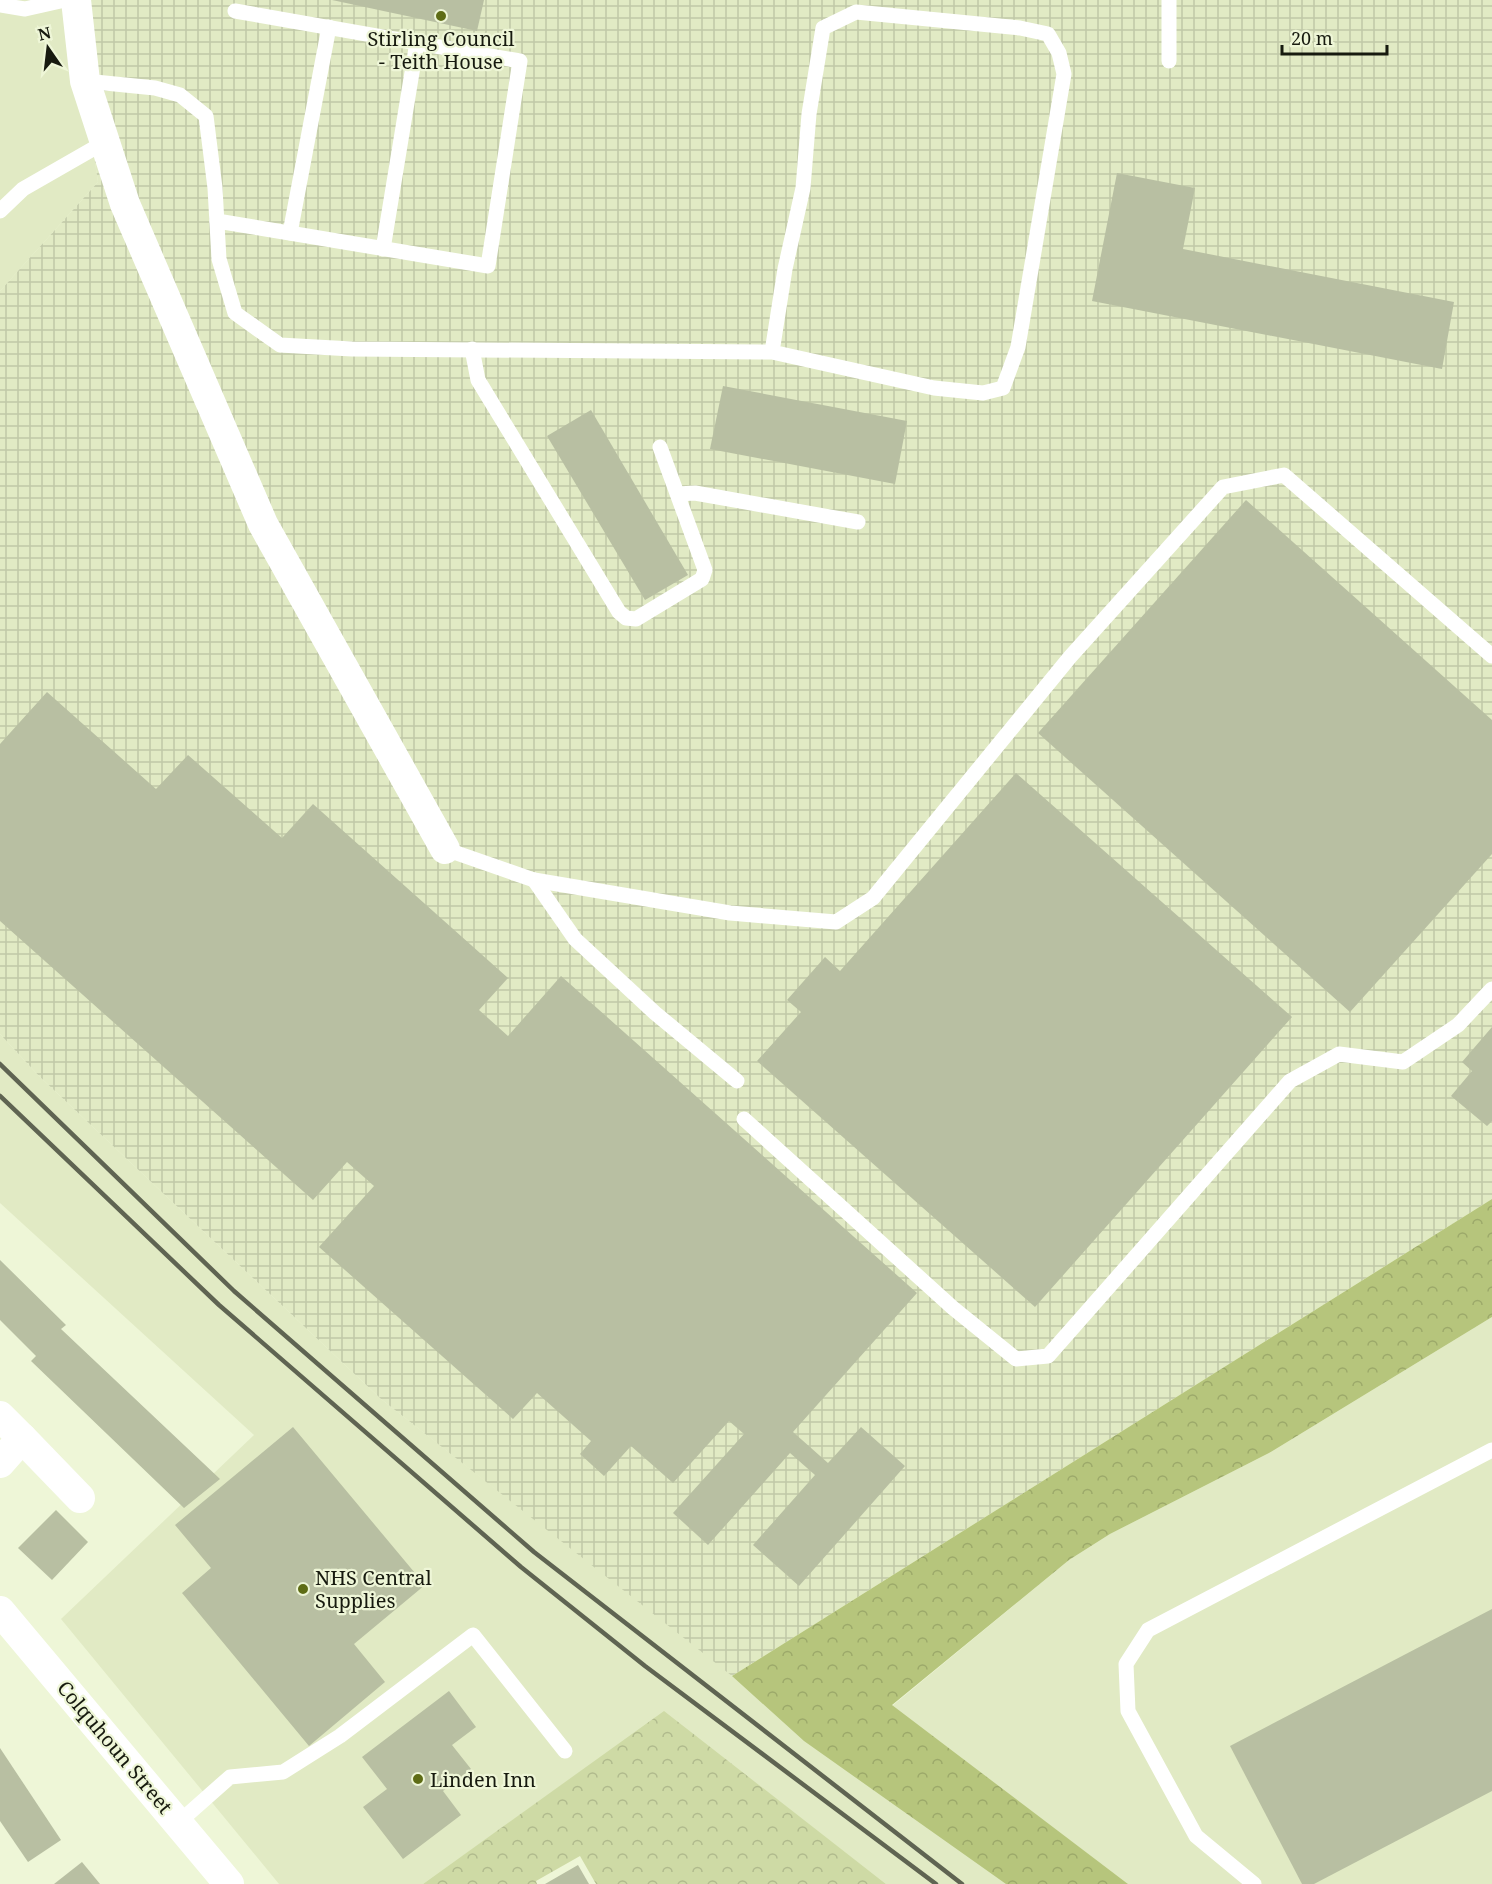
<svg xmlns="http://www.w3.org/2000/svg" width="1492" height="1884" font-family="'Noto Serif',serif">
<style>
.built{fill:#e1eac4}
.industrial{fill:url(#industrial-grid)}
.forest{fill:url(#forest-crowns)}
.park{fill:url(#park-crowns)}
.building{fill:#b8bfa2}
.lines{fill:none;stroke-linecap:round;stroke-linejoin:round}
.lane{stroke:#fff;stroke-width:15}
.street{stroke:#fff;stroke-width:30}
.rail{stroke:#5f6452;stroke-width:4.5}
.poi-dot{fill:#5e6c15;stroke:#eef6d7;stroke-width:2}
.labels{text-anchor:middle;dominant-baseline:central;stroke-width:4.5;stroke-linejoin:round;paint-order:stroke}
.poi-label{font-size:20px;fill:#171a0f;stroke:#eef6d7;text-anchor:start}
.street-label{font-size:20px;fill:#171a0f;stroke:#eef6d7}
</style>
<defs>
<pattern id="industrial-grid" width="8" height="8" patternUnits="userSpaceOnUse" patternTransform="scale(1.5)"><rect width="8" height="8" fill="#e1eac4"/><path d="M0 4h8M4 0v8" fill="none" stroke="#c0c8a7"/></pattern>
<pattern id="forest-crowns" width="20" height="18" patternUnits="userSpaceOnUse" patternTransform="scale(1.5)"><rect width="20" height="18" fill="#b6c57c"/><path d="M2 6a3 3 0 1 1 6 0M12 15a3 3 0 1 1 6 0" fill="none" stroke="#9ca96a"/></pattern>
<pattern id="park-crowns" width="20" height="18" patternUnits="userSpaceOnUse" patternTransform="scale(1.5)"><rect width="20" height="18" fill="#cedaa5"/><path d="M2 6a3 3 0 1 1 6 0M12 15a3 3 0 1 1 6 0" fill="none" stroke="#b0ba8d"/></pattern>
</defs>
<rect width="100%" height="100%" fill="#eef6d7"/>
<g class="built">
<path d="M0,0H70L98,182L0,291Z"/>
<path d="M0,1034L39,1076L381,1399L831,1752L1012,1884H886L664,1712L423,1884H279L61,1619L254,1435L0,1203Z"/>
<path d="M1492,1317V1884H1128L892,1706L1069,1560L1110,1534L1269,1453Z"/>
</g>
<path class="industrial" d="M70,0H1492V1199L732,1676L381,1399L39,1076L0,1034V291L98,182Z"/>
<path class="forest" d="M1492,1199V1317L1269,1453L1110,1534L1069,1560L892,1705L1128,1884H1006L804,1741L732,1676Z"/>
<path class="park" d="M664,1711L886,1884H596L580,1856L536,1881L537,1884H423Z"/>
<g class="building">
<path d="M332,0H484L477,31Z"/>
<path d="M1117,173L1195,188L1183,249L1454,302L1442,369L1092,301Z"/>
<path d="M723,386L907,421L895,484L710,449Z"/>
<path d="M591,410L688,575L645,600L547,436Z"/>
<path d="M1246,500L1492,720V854L1350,1012L1038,733Z"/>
<path d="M47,692L156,789L188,755L282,838L313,804L508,978L479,1010L508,1036L561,976L917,1293L793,1432L828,1463L861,1427L905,1466L799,1586L753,1545L815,1475L790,1453L708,1545L673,1513L744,1434L729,1421L673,1483L631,1446L604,1476L580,1454L591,1441L537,1393L513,1419L319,1247L374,1186L347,1162L313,1200L0,921V744Z"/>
<path d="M1016,773L1292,1017L1035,1307L757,1061L801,1012L787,1000L825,957L840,971Z"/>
<path d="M1492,1027V1121L1487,1126L1451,1096L1472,1071L1462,1062Z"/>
<path d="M0,1260L66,1325L61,1329L220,1479L184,1508L31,1361L36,1356L0,1320Z"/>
<path d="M293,1427L425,1585L354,1644L385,1682L309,1746L182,1593L211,1568L175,1525Z"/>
<path d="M56,1510L88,1542L52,1580L18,1548Z"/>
<path d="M1492,1609V1791L1314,1884H1302L1230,1746Z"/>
<path d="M449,1691L476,1727L452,1745L471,1769L443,1791L461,1815L403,1859L363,1807L387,1789L362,1757Z"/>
<path d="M0,1748L61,1840L28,1862L0,1821Z"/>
<path d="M82,1862L100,1884H54Z"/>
<path d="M578,1865L589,1884H545Z"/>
</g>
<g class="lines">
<g class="lane">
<path d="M0,5L25,9L65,0"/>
<path d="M1169,61V0"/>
<path d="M85,81L155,88L180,95L206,116L215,188L219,259L235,313L280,345L352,349L772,352L934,388L983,393L1003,388L1018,347L1064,74L1059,53L1048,34L1020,28L856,12L823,28L809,114L803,188L785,269L772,352"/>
<path d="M0,211L23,189L105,142"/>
<path d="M217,221L488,266L520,61L235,11"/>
<path d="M290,233L329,27"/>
<path d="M383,249L417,42"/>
<path d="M472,349L478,380L619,612L626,618L636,619L702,579L705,570L660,447"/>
<path d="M678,494L695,493L858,522"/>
<path d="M445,849L534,880L730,913L836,922L873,898L1070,657L1223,487L1284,475L1492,656"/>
<path d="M534,880L575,939L655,1013L737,1081"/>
<path d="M744,1119L953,1308L1016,1359L1048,1356L1290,1081L1339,1054L1403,1062L1458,1025L1492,989"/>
<path d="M178,1823L230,1777L283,1772L340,1736L473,1635L565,1751"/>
<path d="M1254,1884L1196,1836L1128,1711L1126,1664L1148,1630L1492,1450"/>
</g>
<g class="street">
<path d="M76,0L85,81L125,204L263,524L445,849"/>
<path d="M0,1416L22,1438L0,1463"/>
<path d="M22,1438L80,1498"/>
<path d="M0,1611L229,1884"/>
</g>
<g class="rail">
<path d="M0,1064L234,1291L534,1552L962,1884"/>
<path d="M0,1096L219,1305L521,1567L645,1666L936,1884"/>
</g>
</g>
<g class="poi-dot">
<circle cx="441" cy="16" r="6"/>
<circle cx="303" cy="1589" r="6"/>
<circle cx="418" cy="1779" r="6"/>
</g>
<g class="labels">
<g class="poi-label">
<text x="441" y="38" text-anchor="middle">Stirling Council<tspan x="441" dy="23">- Teith House</tspan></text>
<text x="315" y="1577">NHS Central<tspan x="315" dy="23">Supplies</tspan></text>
<text x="430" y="1779">Linden Inn</text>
</g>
<g class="street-label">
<text transform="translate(115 1747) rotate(50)">Colquhoun Street</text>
</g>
</g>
<g transform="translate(48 48) rotate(346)" stroke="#eef6d7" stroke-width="4.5" paint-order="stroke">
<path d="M0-4.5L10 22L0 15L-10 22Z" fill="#171a0f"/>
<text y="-9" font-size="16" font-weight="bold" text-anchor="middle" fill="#171a0f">N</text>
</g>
<path d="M1282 45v9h105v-9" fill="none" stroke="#171a0f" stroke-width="3"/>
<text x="1291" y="45" font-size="18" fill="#171a0f" stroke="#eef6d7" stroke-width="4.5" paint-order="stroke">20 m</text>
</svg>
